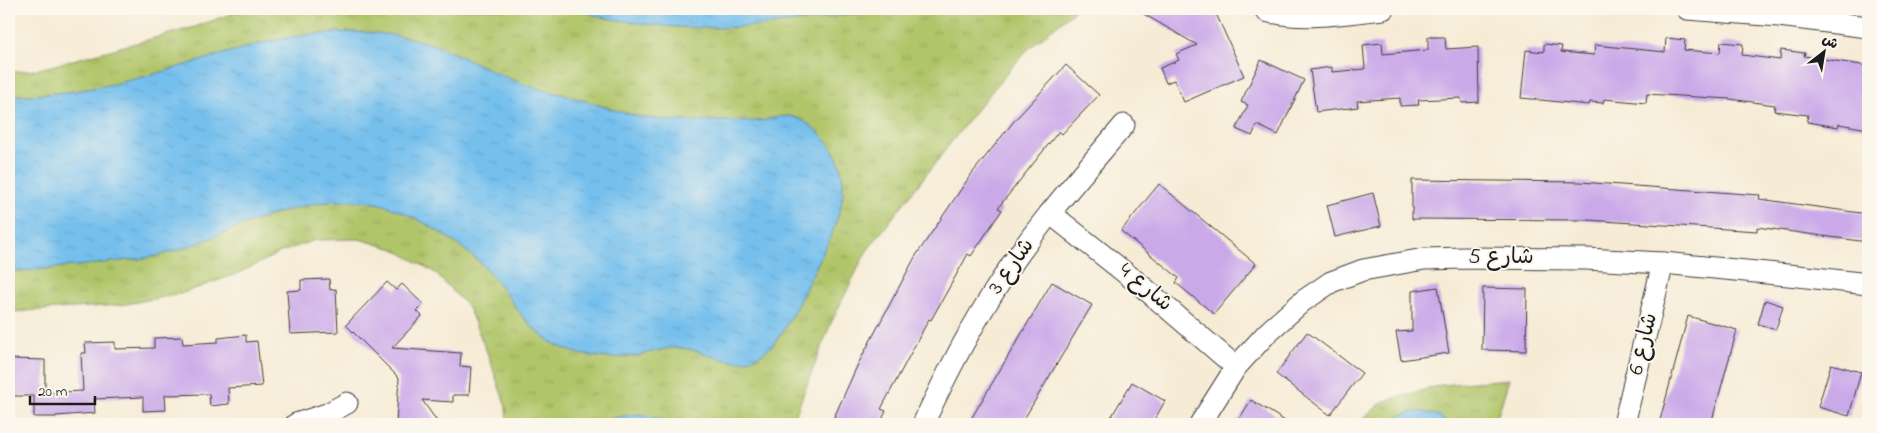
<svg xmlns="http://www.w3.org/2000/svg" width="1877" height="433" font-family="'Indie Flower','Playpen Sans Arabic',sans-serif">
<style>
.park{fill:url(#park-tufts);stroke:#667042}
.water{fill:url(#water-ripples);stroke:#486e84}
.building{fill:#caa9e9}
.lines{fill:none;stroke-linecap:round;stroke-linejoin:round}
.minor-casing{stroke:#3d3b38;stroke-width:23}
.minor{stroke:#fff;stroke-width:21}
.labels{text-anchor:middle;dominant-baseline:central;stroke-width:4;stroke-linejoin:round;paint-order:stroke}
.street-label{font-size:22px;fill:#1c1c1c;stroke:#fbf7ec}
</style>
<defs>
<pattern id="park-tufts" width="24" height="20" patternUnits="userSpaceOnUse" patternTransform="scale(1.25)"><rect width="24" height="20" fill="#b0c569"/><path d="M3 7l-1-3M5 7V3M7 7l1-3M15 17l-1-3M17 17v-4M19 17l1-3" fill="none" stroke="#97a95a"/></pattern>
<pattern id="water-ripples" width="26" height="14" patternUnits="userSpaceOnUse" patternTransform="scale(1.25)"><rect width="26" height="14" fill="#74bfed"/><path d="M2 4q2-2 4 0t4 0M15 11q2-2 4 0t4 0" fill="none" stroke="#64a4cb"/></pattern>
</defs>
<rect width="100%" height="100%" fill="#fbf7ec"/>
<filter id="ink" filterUnits="userSpaceOnUse"><feTurbulence type="fractalNoise" baseFrequency=".02" numOctaves="2"/><feDisplacementMap in="SourceGraphic" scale="10" xChannelSelector="R" yChannelSelector="G"/><feConvolveMatrix kernelMatrix="1 2 1 2 8 2 1 2 1" color-interpolation-filters="sRGB"/></filter>
<filter id="wash" filterUnits="userSpaceOnUse"><feTurbulence type="fractalNoise" baseFrequency=".0096" numOctaves="4" result="noise"/><feDisplacementMap in="SourceGraphic" scale="20" xChannelSelector="R" yChannelSelector="G"/><feGaussianBlur stdDeviation="1.12" result="paint"/><feColorMatrix in="noise" values="0 0 0 0 0 0 0 0 0 0 0 0 0 0 0 0 0 1.4 0 .05"/><feComposite in="paint" operator="in"/></filter>
<g filter="url(#wash)">
<rect width="100%" height="100%" fill="#f6ebd5"/>
<g class="park">
<path d="M244,9H1076L1025,52L977,109L866,252L830,325L792,424H507L506,407L489,357L468,307L434,272L394,249L359,239L315,240L281,252L239,273L180,294L121,305L9,312V72L36,70L195,27Z"/>
<path d="M1509,379L1495,424H1447L1440,416L1402,415L1389,424H1357L1384,401L1442,385Z"/>
</g>
<g class="water">
<path d="M578,9H878C796,24 709,36 626,21C610,19 592,16 578,9Z"/>
<path d="M347,32C385,32 418,37 454,53C476,62 496,74 518,82C538,90 559,93 579,99C604,106 628,116 655,119C678,122 702,121 725,121C736,121 746,122 757,121C767,121 777,116 788,116C798,117 808,123 816,130C865,174 837,225 813,273C804,291 784,335 770,347C763,354 752,360 742,361C722,364 701,349 681,348C664,347 651,353 635,356C618,359 597,358 580,354C530,341 519,307 489,272C467,246 402,205 369,202C296,193 232,235 165,254C142,260 118,261 95,264C66,267 38,270 9,272V96C47,95 84,91 122,82C181,69 238,46 298,36C314,34 331,33 347,32Z"/>
<path d="M1419,411L1440,416L1447,424H1389L1402,415Z"/>
<path d="M640,414L665,420L671,424H599L617,417Z"/>
</g>
<g id="blocks">
<g class="building">
<path d="M1135,9H1214L1244,76L1184,102L1174,80L1166,83L1160,68L1179,60L1176,54L1197,45Z"/>
<path d="M1428,37H1445L1446,49L1478,47L1479,102L1462,103L1461,98L1418,100L1419,105L1400,106V98L1357,101L1358,107L1316,112L1310,70L1332,67V72L1365,69L1363,45L1382,43L1383,54L1428,50Z"/>
<path d="M1666,38L1685,40L1684,50L1720,53L1721,42L1743,44L1742,55L1780,60L1781,50L1805,53L1804,56L1868,66V129L1839,124L1838,127L1807,122L1808,115L1774,111L1775,105L1730,99L1647,94L1646,103L1604,99L1603,103L1590,102L1589,105L1521,98L1526,50L1544,52V44L1562,46L1561,52L1594,55L1595,45L1665,52Z"/>
<path d="M1261,60L1304,80L1278,135L1257,125L1252,136L1236,129L1248,105L1241,102Z"/>
<path d="M1066,65L1099,95L1062,134L1059,131L998,208L1002,210L971,256L968,254L931,320L929,319L881,409L886,411L880,424H831L858,364L915,257L970,176L1014,121Z"/>
<path d="M1412,180L1580,182L1760,195L1759,199L1868,214V229L1867,242L1757,227V231L1587,220L1412,219Z"/>
<path d="M1159,184L1256,264L1214,314L1176,283L1179,278L1121,231Z"/>
<path d="M1373,193L1381,226L1335,237L1327,205Z"/>
<path d="M329,279L330,290L336,289L338,332L290,334L287,291L301,290V280Z"/>
<path d="M387,282L396,290L402,284L423,304L417,311L422,316L392,348L461,353L460,366L471,367L469,395H453V402L422,400L439,424H396L399,378L346,325Z"/>
<path d="M1052,282L1092,305L1021,424H968Z"/>
<path d="M1438,287L1449,353L1401,360L1396,332L1412,331V291Z"/>
<path d="M1483,288L1527,289L1526,351L1482,350Z"/>
<path d="M1765,300L1783,306L1776,329L1758,324Z"/>
<path d="M1688,316L1737,330L1711,424H1659Z"/>
<path d="M1307,332L1362,373L1330,415L1276,374Z"/>
<path d="M246,335V342L257,341L262,386L228,388L229,404L210,406L209,394L165,395L166,410L143,411V397L94,399L95,413L56,416V417H34V396H9V359L45,360V393L83,391L81,353H86L85,343L115,342V349L154,348V338L182,337L183,344L218,342V338Z"/>
<path d="M1831,364L1861,372L1849,416L1818,407Z"/>
<path d="M1132,382L1165,401L1152,424H1107Z"/>
<path d="M1251,400L1290,424H1236Z"/>
</g>
</g>
</g>
<g filter="url(#ink)">
<use href="#blocks" fill-opacity="0" stroke="#3d3b38" stroke-width="1"/>
<g class="lines">
<defs>
<g id="minor">
<path d="M1687,9L1779,16L1868,27"/>
<path d="M1266,11C1305,21 1343,13 1383,9"/>
<path d="M1050,213L1143,287L1236,367"/>
<path d="M296,424L327,414L347,403"/>
<path d="M923,424C945,377 968,331 997,287C1033,229 1080,177 1124,125"/>
<path d="M1200,424L1236,367L1268,332L1303,301L1331,282L1363,270L1424,259L1466,258L1586,259L1663,263L1798,276L1868,284"/>
<path d="M1624,424L1663,263"/>
</g>
</defs>
<use href="#minor" class="minor-casing"/>
<use href="#minor" class="minor"/>
</g>
</g>
<g class="labels">
<g class="street-label">
<text x="1501" y="258">شارع 5</text>
<text transform="translate(1012 267) rotate(-55)">شارع 3</text>
<text transform="translate(1145 288) rotate(40)">شارع 4</text>
<text transform="translate(1644 344) rotate(-76)">شارع 6</text>
</g>
</g>
<rect width="1877" height="433" fill="none" stroke="#fbf7ec" stroke-width="30"/>
<g transform="translate(1824 52) rotate(31)" stroke="#fbf7ec" stroke-width="4" paint-order="stroke">
<path d="M0-4L9 19L0 12L-9 19Z" fill="#1c1c1c"/>
<text y="-8" font-size="14" font-weight="bold" text-anchor="middle" fill="#1c1c1c">ش</text>
</g>
<path d="M30 396v8h65v-8" fill="none" stroke="#1c1c1c" stroke-width="2.5"/>
<text x="38" y="396" font-size="15" fill="#1c1c1c" stroke="#fbf7ec" stroke-width="4" paint-order="stroke">20 m</text>
</svg>
